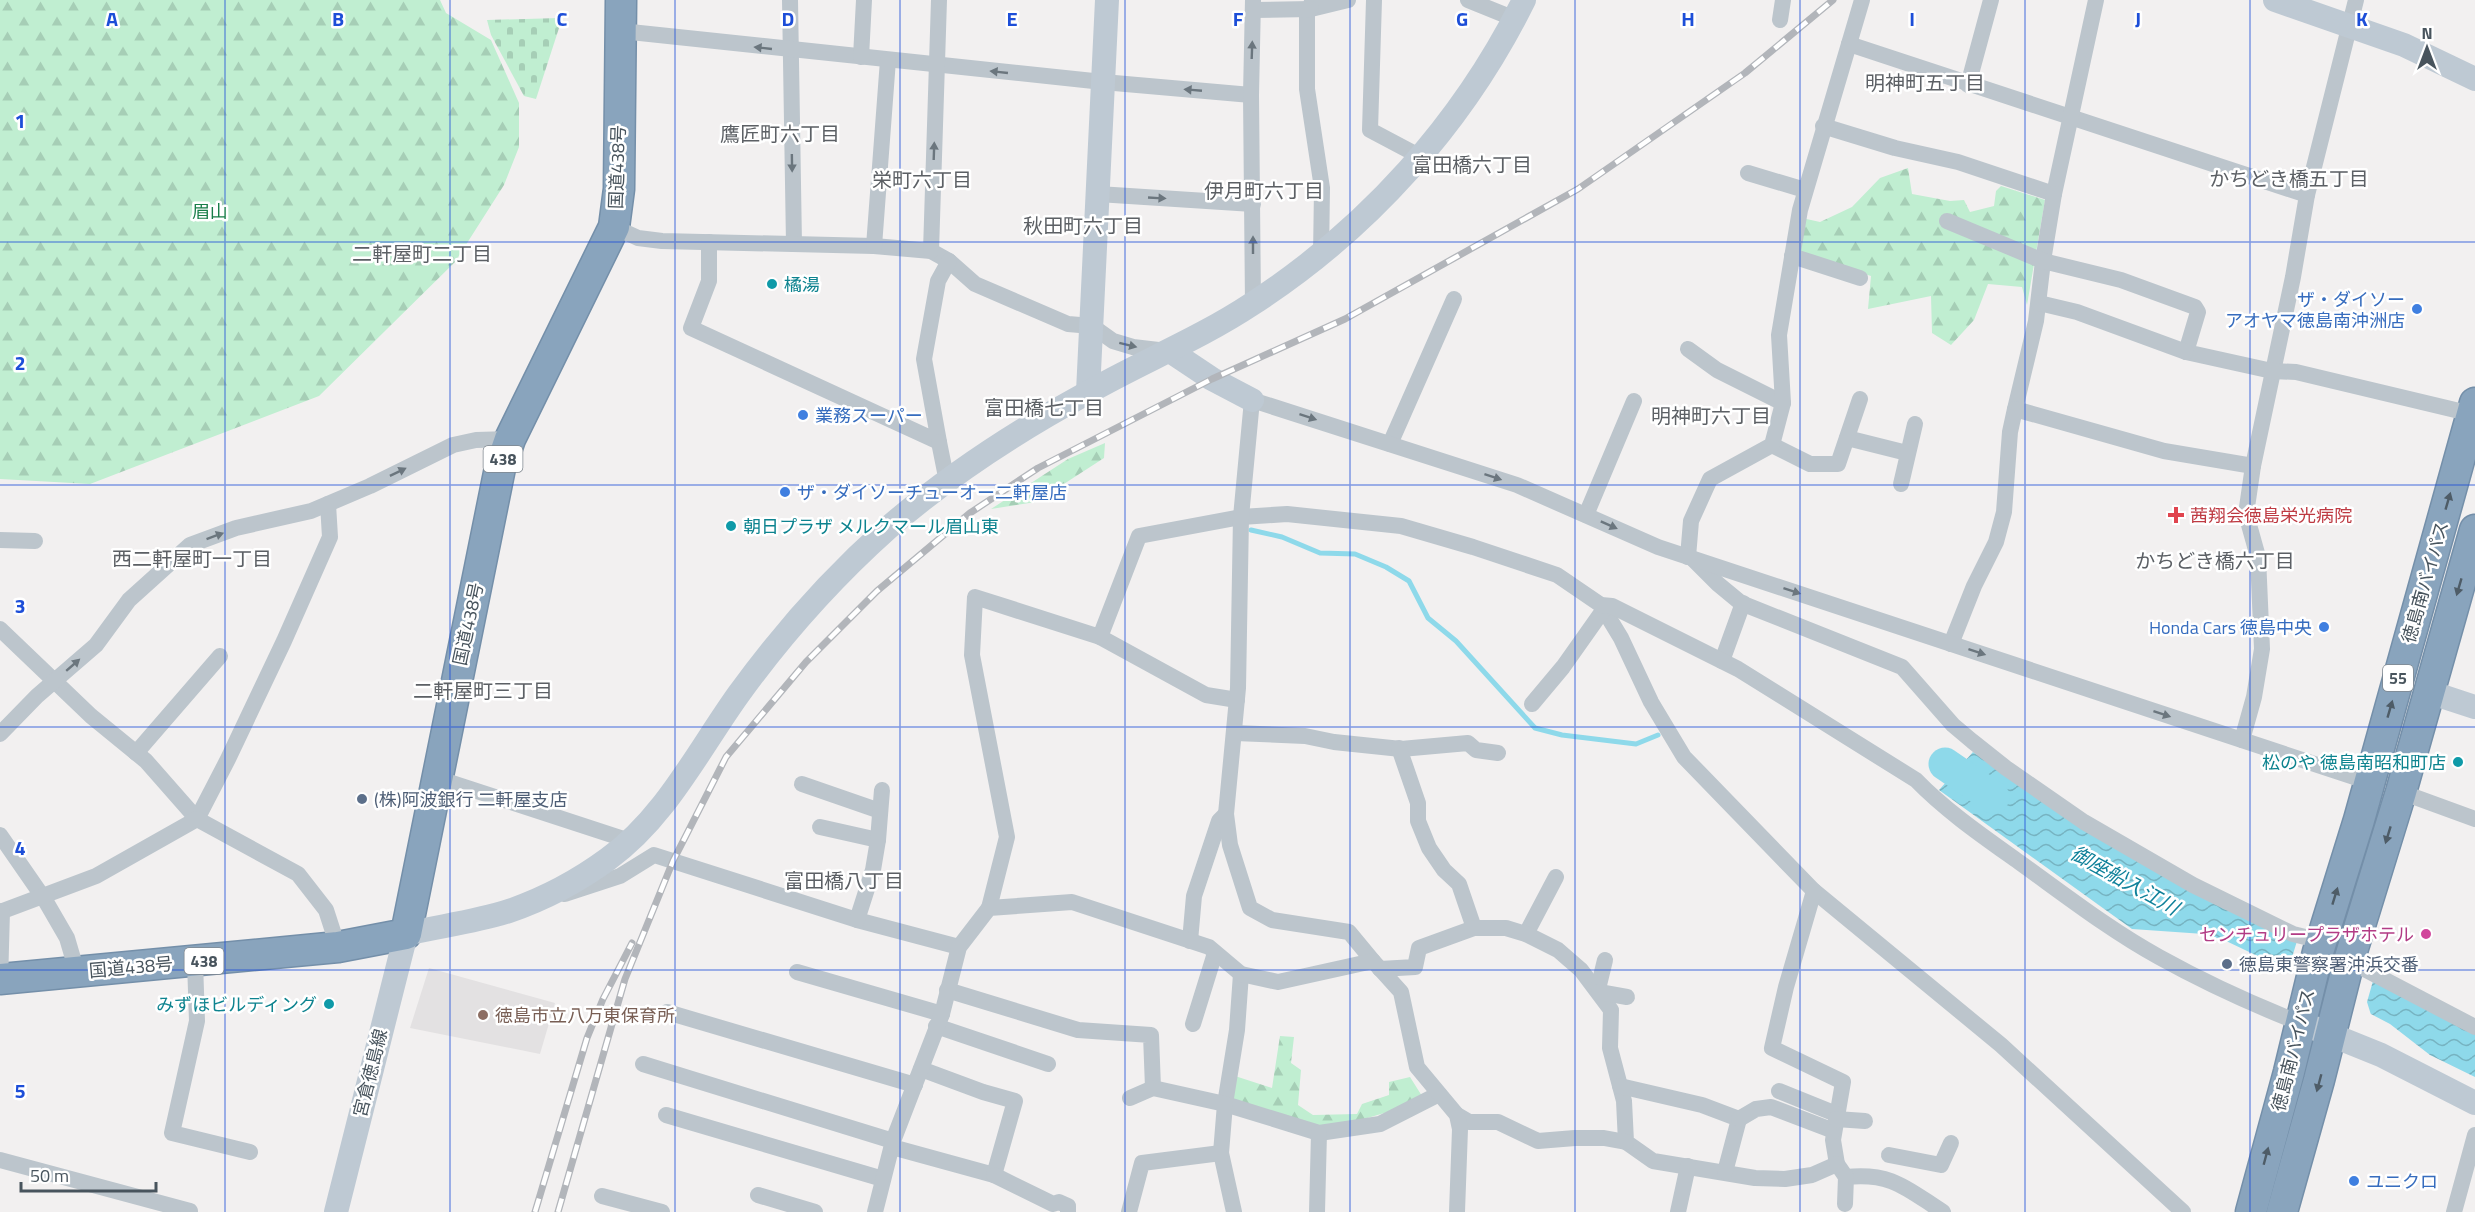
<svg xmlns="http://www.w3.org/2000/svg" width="2475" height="1212" font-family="'Titillium Web','Noto Sans JP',sans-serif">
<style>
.education{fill:#e3e1e2}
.forest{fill:url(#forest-firs)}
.cemetery{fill:url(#cemetery-stones)}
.water{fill:url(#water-waves)}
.pier{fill:#f2f0f0}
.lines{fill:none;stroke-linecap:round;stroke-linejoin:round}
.stream{stroke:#8ed9ea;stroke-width:5}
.river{stroke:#8ed9ea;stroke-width:33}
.highway-casing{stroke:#748fa9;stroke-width:33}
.street{stroke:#bcc5cc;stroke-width:16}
.secondary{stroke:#bec9d3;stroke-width:24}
.highway{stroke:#89a4bd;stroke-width:30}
.rail-casing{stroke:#b2b5ba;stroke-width:7}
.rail{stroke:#fff;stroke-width:4.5;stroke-dasharray:14;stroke-linecap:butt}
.oneway{fill:#6b767e}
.oneway2{fill:#4e5c67}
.grid{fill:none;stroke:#1d4ed8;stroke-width:1.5;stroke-opacity:0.55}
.culture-dot{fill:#0f9aa8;stroke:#fff;stroke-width:2}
.shop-dot{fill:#3f7fe0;stroke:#fff;stroke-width:2}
.health-dot{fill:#e0444e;stroke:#fff;stroke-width:2}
.service-dot{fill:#5c6f8a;stroke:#fff;stroke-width:2}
.hotel-dot{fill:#d1479c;stroke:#fff;stroke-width:2}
.education-dot{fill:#8d6e63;stroke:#fff;stroke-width:2}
.labels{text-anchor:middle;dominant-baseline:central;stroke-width:5;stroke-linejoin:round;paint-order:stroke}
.shield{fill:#fff;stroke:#7f878e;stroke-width:1.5}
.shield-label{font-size:16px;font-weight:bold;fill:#48545d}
.street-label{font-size:18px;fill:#48545d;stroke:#fff}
.park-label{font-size:18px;fill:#197e49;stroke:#fff}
.culture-label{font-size:18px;fill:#0d838f;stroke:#fff;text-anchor:start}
.shop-label{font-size:18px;fill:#366cbe;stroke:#fff;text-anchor:start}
.health-label{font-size:18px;fill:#be3a42;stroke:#fff;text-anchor:start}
.service-label{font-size:18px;fill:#4e5e75;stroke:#fff;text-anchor:start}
.hotel-label{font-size:18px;fill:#b23c85;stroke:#fff;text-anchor:end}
.education-label{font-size:18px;fill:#785e54;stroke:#fff;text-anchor:start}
.neighbourhood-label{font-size:20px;fill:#5c6065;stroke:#fff}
.water-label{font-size:20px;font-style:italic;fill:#0f819a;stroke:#fff}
.grid-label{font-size:20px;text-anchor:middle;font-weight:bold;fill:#1d4ed8;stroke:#fff;stroke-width:5;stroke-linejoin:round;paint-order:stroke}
</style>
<defs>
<pattern id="forest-firs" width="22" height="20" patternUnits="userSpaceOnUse" patternTransform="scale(1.5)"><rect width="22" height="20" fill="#c0eed1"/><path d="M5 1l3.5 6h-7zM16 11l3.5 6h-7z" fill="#a6ceb6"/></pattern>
<pattern id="cemetery-stones" width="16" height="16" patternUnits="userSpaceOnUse" patternTransform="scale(1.5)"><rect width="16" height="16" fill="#c0eed1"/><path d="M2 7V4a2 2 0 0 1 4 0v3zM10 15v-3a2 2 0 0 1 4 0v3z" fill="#a6ceb6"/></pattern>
<pattern id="water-waves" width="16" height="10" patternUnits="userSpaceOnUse" patternTransform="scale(1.5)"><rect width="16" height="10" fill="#8ed9ea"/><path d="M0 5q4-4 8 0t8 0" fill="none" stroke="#76b3c1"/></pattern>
</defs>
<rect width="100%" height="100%" fill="#f2f0f0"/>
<path class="education" d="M429,968L555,1003L540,1054L410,1028Z"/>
<g class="forest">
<path d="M0,0H440L446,13L491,40L519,103V147L504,185L455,262L319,396L90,484L0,479Z"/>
<path d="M1908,168L1912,194L1950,201L1964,200L1970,212L1994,206L1996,191L2001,186L2045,200L2027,305L2022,287L1988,284L1974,320L1951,345L1932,333L1931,296L1868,309L1871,276L1800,253L1802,218L1820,222L1852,207L1880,178Z"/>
<path d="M1105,443L1104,458L1036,502L991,509L1068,459Z"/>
<path d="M1280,1036L1294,1037L1291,1063L1301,1070L1298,1105L1313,1115L1357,1114L1362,1104L1389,1095V1082L1410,1077L1422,1096L1401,1108L1344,1125L1320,1127L1230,1099L1235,1076L1272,1088Z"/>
</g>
<path class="cemetery" d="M559,18L560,25L536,99L524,96L491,35L487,20Z"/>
<path class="water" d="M1973,752L2152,865L2475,1034V1077L2430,1055L2390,1024L2287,970L2224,940L2204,934L2132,929L1939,790Z"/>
<path class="pier" d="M2297,941L2373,981L2367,1002L2372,1018L2287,974Z"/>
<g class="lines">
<path class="stream" d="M1251,530L1282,537L1320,553L1355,554L1386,567L1409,581L1428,618L1456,641L1535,728L1562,735L1636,744L1658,735"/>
<path class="river" d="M1945,764L1993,797"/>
<defs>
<g id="highway">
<path d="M0,979L338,947L406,934L500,468L510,439L614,227L619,189L621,0"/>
<path d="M2251,1212L2289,1072L2318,952L2359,820L2475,403"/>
<path d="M2282,1212L2319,1080L2349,961L2401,792L2475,530"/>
</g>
</defs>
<use href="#highway" class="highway-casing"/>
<g class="street">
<path d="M790,0L794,244"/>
<path d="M1312,0L1311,9L1348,0"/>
<path d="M1374,0L1370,130L1421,157"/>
<path d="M1468,0L1515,19"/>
<path d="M1307,9V89L1322,188L1321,256"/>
<path d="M1253,10L1311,9"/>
<path d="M1780,20L1783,0"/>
<path d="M621,31L1103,82L1251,95"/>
<path d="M1849,44L2307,195L2356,0"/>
<path d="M861,57L864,0"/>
<path d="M1968,85L1991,0"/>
<path d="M1823,126L1895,148L1958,162L2054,194L2096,0"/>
<path d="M1748,173L1805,190"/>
<path d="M1098,194L1253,204"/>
<path d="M2054,194L2043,261L2036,321L2015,409L2164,451L2253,466L2293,277L2307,195"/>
<path d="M1947,221L2043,261L2121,280L2195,307L2198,312L2186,352L2272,371L2296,372L2472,414"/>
<path d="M614,227L638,238L662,241L874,246L931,251L949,261L975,284L1068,324L1092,326L1113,341L1133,347L1167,351"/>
<path d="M709,242V281L691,328L939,442L924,359L938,281L949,261"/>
<path d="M874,246L888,60"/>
<path d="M931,251L939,0"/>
<path d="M1792,256L1860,278"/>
<path d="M2039,303L2077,312L2186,352"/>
<path d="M1253,304L1251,95L1253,0"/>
<path d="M1688,349L1717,370L1783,403"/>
<path d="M1847,438L1907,453"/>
<path d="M939,442L947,482"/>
<path d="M1390,444L1454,299"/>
<path d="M1772,445L1810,464H1838L1860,399"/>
<path d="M1901,484L1915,424"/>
<path d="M1586,515L1634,401"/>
<path d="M0,540L35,541"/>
<path d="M1688,557L1691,521L1710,479L1772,445L1783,403L1779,335L1800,210L1862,0"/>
<path d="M1694,560L1718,584L1741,603L1902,667L1953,725L1972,741L2006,768L2084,822L2193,885L2293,934L2321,941"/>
<path d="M1601,605L1621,638L1651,702L1684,757L1814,891L2001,1045L2183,1212"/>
<path d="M0,629L91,716L146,761L197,819L228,759L284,641L330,537L328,504"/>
<path d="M1100,637L1206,695L1237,700"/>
<path d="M1951,644L1974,586L1996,542L2004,512L2010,432L2015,409"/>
<path d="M1722,661L1743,603"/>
<path d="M1532,704L1563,667L1604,609"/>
<path d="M1235,733L1305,736L1334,742L1401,749L1468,743L1476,750L1498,753"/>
<path d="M0,734L37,696L96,645L129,600L190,545L236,528L311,511L370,486L453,445L476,440L510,439"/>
<path d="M2242,740L2254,697L2262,649L2258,557L2246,514L2253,466"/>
<path d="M1399,748L1418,803V821L1429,848L1444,870L1459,884L1474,928"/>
<path d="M136,753L220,656"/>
<path d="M437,778L630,841"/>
<path d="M802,784L880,811"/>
<path d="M2401,792L2475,819"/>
<path d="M820,827L878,840"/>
<path d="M0,835L45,900L67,938L77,972"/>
<path d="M565,894L620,876L654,855L857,920L959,947"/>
<path d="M989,908L1007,837L972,655L975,597L1100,637L1139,536L1241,517L1287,514L1401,526L1473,547L1557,575L1601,605L1612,606L1738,669L1916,780C1946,811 1984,837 2019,862C2065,895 2110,930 2159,957C2204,982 2252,1004 2300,1023"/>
<path d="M0,912L96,876L197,819L298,874L326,910L338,947"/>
<path d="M857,920L873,870L878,840L882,790"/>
<path d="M1526,934L1556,877"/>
<path d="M1190,941L1194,896L1219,821L1226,814"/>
<path d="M1373,961L1349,932L1272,920L1250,908L1230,845L1226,814L1238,688L1241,517L1252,400L1517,485L1658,547L2369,782"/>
<path d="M2349,961L2475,1027"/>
<path d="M195,962L197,1021L172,1133L250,1152"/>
<path d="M1380,969L1415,967L1419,948L1474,928H1506L1526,934L1558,950L1581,970L1611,1010L1610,1048L1624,1101L1626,1142L1653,1161L1755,1178L1785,1179L1812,1175L1837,1164L1833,1140L1843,1082L1772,1048L1786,987L1814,891"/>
<path d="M797,972L942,1014"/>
<path d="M1241,974L1237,1030L1225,1104L1319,1133L1380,1124L1439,1094"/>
<path d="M0,983L2,911"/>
<path d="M1598,989L1605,960"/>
<path d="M947,990L1078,1030L1151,1035L1153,1088"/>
<path d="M1599,992L1627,997"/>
<path d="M667,1012L915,1085"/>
<path d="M1193,1024L1215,953"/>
<path d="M936,1026L1048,1064"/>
<path d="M643,1064L893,1141"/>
<path d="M1620,1086L1702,1105L1739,1119L1725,1172"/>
<path d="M1779,1091L1836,1114"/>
<path d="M1130,1098L1153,1088L1225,1104L1221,1153L1234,1212"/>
<path d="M666,1115L883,1179"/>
<path d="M1457,1115L1469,1122H1498L1538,1141L1575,1138H1604L1626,1142"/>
<path d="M1739,1119L1756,1109L1771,1107L1834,1131"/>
<path d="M1836,1119L1865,1121"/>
<path d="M892,1147L994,1175L1015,1101L983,1092L921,1069"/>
<path d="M1889,1155L1941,1165L1951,1143"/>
<path d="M0,1160L190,1211"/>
<path d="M1837,1164L1846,1177C1892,1172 1907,1189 1943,1212"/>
<path d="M994,1175L1053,1204L1059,1202L1068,1206V1212"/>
<path d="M758,1195L815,1212"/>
<path d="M602,1196L662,1212"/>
<path d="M1845,1204L1846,1177"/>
<path d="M875,1212L893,1141L942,1014L959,947L989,908L1072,902L1209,947L1241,974L1278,982L1373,961L1401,992L1417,1067L1457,1115L1460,1129L1457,1212"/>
<path d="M1129,1212L1142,1163L1221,1153"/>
<path d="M1317,1212L1319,1133"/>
<path d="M1678,1212L1688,1166"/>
<path d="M2454,1212L2475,1135"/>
</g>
<g class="secondary">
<path d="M2275,0L2404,45L2475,79"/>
<path d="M1170,351L1212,379L1252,400"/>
<path d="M1088,392L1107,0"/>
<path d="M2429,692L2475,707"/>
<path d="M2314,1028L2381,1055L2475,1103"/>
<path d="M336,1212L406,934C440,926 475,922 509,911C544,899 578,881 608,859C665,818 698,751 738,695C782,634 832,578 888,528C948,476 1017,431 1087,393C1141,362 1199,339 1252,304C1368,229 1463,123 1524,0"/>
</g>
<use href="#highway" class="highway"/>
<defs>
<g id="rail">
<path d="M535,1212L587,1038L603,999L632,943"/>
<path d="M558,1212L625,979L673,861L726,757L806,662L877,591L970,513L1038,468L1212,379L1345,319L1578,189L1745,73L1833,0"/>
</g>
</defs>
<use href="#rail" class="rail-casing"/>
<use href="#rail" class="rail"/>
</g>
<defs><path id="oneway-solid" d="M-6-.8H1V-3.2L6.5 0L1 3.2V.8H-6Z" transform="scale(1.5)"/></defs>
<g class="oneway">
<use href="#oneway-solid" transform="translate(763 48) rotate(-174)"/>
<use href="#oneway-solid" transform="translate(1252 50) rotate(-88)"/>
<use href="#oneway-solid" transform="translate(999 72) rotate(-174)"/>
<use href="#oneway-solid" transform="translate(1193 90) rotate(-175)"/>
<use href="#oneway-solid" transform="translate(934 151) rotate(-88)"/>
<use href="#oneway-solid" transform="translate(792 163) rotate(89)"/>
<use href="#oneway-solid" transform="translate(1157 198) rotate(3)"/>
<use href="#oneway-solid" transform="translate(1253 245) rotate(-90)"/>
<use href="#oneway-solid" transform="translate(1128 345) rotate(14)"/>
<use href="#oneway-solid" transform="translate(1308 417) rotate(18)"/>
<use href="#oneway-solid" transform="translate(398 472) rotate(-26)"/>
<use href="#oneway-solid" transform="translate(1493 477) rotate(18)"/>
<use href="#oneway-solid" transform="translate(1609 525) rotate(24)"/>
<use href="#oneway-solid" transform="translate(215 536) rotate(-20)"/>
<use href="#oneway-solid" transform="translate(1792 591) rotate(18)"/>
<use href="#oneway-solid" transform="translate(1977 652) rotate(18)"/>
<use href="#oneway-solid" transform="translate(73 665) rotate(-41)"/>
<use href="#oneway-solid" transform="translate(2162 714) rotate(18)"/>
</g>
<g class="oneway2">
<use href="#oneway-solid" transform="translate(2448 501) rotate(-74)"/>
<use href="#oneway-solid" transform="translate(2459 587) rotate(106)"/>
<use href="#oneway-solid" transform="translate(2390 709) rotate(-74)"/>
<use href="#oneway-solid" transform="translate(2388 835) rotate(107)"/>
<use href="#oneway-solid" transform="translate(2335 896) rotate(-73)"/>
<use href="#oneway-solid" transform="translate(2319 1083) rotate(105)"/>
<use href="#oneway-solid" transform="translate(2266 1156) rotate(-75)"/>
</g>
<path class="grid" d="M225,0V1212M450,0V1212M675,0V1212M900,0V1212M1125,0V1212M1350,0V1212M1575,0V1212M1800,0V1212M2025,0V1212M2250,0V1212M0,242H2475M0,485H2475M0,727H2475M0,970H2475"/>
<g class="culture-dot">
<circle cx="772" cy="284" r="6"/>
<circle cx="731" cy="526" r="6"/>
<circle cx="2458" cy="762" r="6"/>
<circle cx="329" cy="1004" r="6"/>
</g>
<g class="shop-dot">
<circle cx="2417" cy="309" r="6"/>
<circle cx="803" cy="415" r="6"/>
<circle cx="785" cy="492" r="6"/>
<circle cx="2324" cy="627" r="6"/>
<circle cx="2354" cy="1181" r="6"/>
</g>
<path class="health-dot" d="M2173 506h6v6h6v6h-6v6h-6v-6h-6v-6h6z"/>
<g class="service-dot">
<circle cx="362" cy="799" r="6"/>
<circle cx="2227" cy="964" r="6"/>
</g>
<circle class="hotel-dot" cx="2426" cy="934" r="6"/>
<circle class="education-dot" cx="483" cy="1015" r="6"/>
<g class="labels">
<g class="shield">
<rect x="483.5" y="446" width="39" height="26" rx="4.5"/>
<rect x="2383" y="665" width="30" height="26" rx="4.5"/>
<rect x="184.5" y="948" width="39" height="26" rx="4.5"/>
</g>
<g class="shield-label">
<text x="503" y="459">438</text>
<text x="2398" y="678">55</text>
<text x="204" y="961">438</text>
</g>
<g class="street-label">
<text transform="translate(617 167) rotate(-88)">国道438号</text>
<text transform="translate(2425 582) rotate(-74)">徳島南バイパス</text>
<text transform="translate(468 624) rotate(-78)">国道438号</text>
<text transform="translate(131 967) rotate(-5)">国道438号</text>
<text transform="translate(2293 1050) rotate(-76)">徳島南バイパス</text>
<text transform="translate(370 1073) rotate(-76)">宮倉徳島線</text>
</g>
<g class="park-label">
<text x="210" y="211">眉山</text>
</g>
<g class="culture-label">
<text x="784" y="284">橘湯</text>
<text x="743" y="526">朝日プラザ メルクマール眉山東</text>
<text x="2446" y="762" text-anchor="end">松のや 徳島南昭和町店</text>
<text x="317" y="1004" text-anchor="end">みずほビルディング</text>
</g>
<g class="shop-label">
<text x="2405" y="299" text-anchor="end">ザ・ダイソー<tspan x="2405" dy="21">アオヤマ徳島南沖洲店</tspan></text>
<text x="815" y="415">業務スーパー</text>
<text x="797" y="492">ザ・ダイソーチューオー二軒屋店</text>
<text x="2312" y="627" text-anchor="end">Honda Cars 徳島中央</text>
<text x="2366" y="1181">ユニクロ</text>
</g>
<g class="health-label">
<text x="2190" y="515">茜翔会徳島栄光病院</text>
</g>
<g class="service-label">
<text x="374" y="799">(株)阿波銀行 二軒屋支店</text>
<text x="2239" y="964">徳島東警察署沖浜交番</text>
</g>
<g class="hotel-label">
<text x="2414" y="934">センチュリープラザホテル</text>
</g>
<g class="education-label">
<text x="495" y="1015">徳島市立八万東保育所</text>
</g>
<g class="neighbourhood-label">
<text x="1925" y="82">明神町五丁目</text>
<text x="780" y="133">鷹匠町六丁目</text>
<text x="1472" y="164">富田橋六丁目</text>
<text x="2289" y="178">かちどき橋五丁目</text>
<text x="922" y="179">栄町六丁目</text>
<text x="1264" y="190">伊月町六丁目</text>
<text x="1083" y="225">秋田町六丁目</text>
<text x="422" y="253">二軒屋町二丁目</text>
<text x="1044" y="407">富田橋七丁目</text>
<text x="1711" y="415">明神町六丁目</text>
<text x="192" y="558">西二軒屋町一丁目</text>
<text x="2215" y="560">かちどき橋六丁目</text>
<text x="483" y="690">二軒屋町三丁目</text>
<text x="844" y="880">富田橋八丁目</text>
</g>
<g class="water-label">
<text transform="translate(2125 880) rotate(29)">御座船入江川</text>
</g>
</g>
<g class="grid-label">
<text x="112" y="26">A</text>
<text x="338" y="26">B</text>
<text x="562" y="26">C</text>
<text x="788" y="26">D</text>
<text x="1012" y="26">E</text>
<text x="1238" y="26">F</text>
<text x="1462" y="26">G</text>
<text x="1688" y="26">H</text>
<text x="1912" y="26">I</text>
<text x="2138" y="26">J</text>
<text x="2362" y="26">K</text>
<text x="20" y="128">1</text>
<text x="20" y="370">2</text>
<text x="20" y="613">3</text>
<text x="20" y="855">4</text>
<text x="20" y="1098">5</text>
</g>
<g transform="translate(2427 48)" stroke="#ffffff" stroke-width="4.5" paint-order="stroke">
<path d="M0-4.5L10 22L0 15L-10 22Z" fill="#48545d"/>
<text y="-9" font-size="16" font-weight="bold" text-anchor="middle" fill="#48545d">N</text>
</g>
<path d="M21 1182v9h135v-9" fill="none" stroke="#48545d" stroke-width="3"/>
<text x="30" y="1182" font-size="18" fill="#48545d" stroke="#ffffff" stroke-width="4.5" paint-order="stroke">50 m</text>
</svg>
